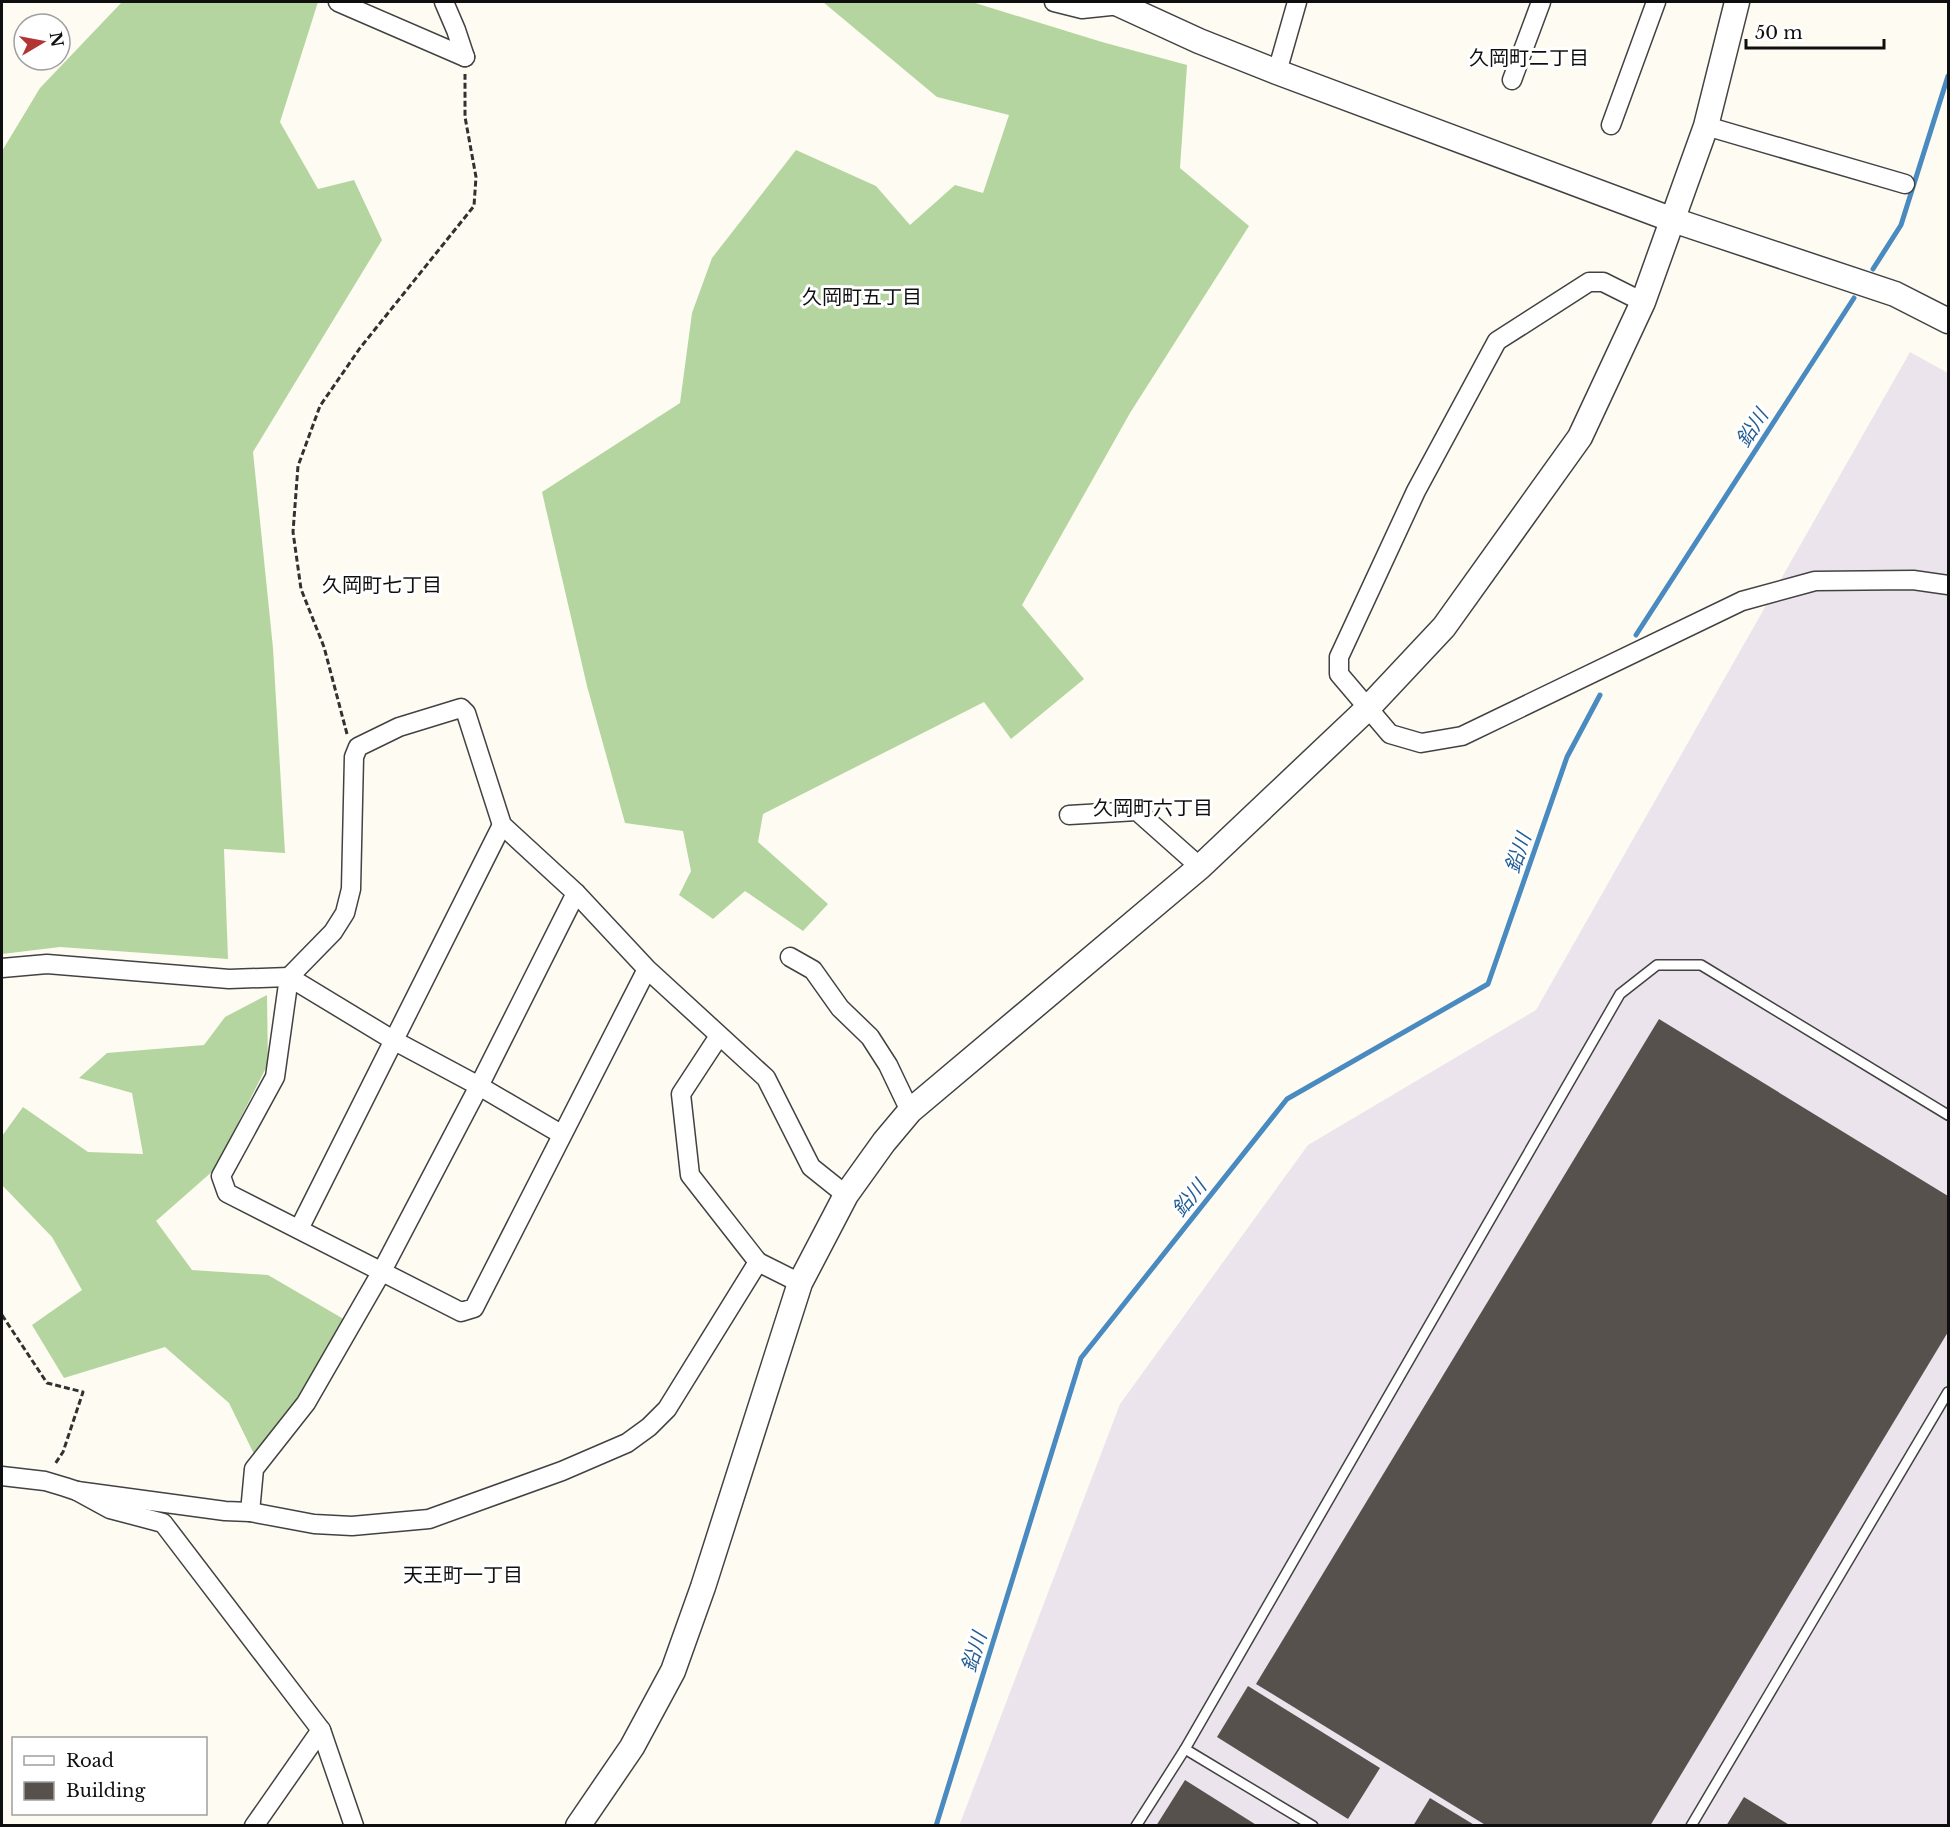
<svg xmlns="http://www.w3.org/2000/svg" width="1950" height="1827" font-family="'Libre Baskerville','Noto Sans JP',serif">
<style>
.industrial{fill:#ece4ec}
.forest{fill:#b4d59f}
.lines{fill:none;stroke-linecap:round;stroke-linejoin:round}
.stream{stroke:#498ac0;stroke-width:5}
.building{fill:#56514c}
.service-casing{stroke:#424242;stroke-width:12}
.minor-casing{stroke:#424242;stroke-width:21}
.tertiary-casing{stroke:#424242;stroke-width:27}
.path{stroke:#313131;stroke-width:3;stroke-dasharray:6 3;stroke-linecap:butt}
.service{stroke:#fff;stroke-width:9}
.minor{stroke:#fff;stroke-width:18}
.tertiary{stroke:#fff;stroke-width:24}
.labels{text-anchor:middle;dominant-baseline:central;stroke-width:6;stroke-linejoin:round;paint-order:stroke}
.neighbourhood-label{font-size:20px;fill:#0f0f0f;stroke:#fff}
.water-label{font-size:20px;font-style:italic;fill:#245d95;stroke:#fff}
</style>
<rect width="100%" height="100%" fill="#fefcf2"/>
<path class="industrial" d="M1910,352L1948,373V1825L959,1826L1120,1404L1308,1145L1536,1010Z"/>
<g class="forest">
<path d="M122,2H318L280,122L318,189L354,180L382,240L253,452L273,648L285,853L224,849L228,959L60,947L2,954V151L40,88Z"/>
<path d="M823,2H972L1102,42L1187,65L1180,168L1249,226L1130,413L1022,605L1084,679L1011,739L984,702L763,814L758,842L828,904L803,931L745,891L713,919L679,895L691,871L683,831L625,823L587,686L542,492L680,403L692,313L712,258L796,150L876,186L910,225L955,185L983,193L1009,115L937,97Z"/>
<path d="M267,995L268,1064L214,1170L156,1221L192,1270L268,1275L347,1321L302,1403L254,1454L229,1403L165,1347L64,1378L32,1325L82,1290L52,1237L2,1185V1136L23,1107L88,1152L143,1154L132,1093L79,1078L107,1053L204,1045L225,1017Z"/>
</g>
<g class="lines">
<g class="stream">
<path d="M1873,269L1901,225L1948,76"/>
<path d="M1636,635L1854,298"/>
<path d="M936,1826L1081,1358L1287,1099L1488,984L1567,757L1600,695"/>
</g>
</g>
<g class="building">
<path d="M1659,1019L1948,1196V1332L1650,1826H1487L1256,1684Z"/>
<path d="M1248,1686L1380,1768L1348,1819L1217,1737Z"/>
<path d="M1185,1780L1258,1826H1156Z"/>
<path d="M1744,1797L1791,1826H1726Z"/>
<path d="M1430,1798L1476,1826H1413Z"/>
</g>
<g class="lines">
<defs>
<g id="service">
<path d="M1185,1749L1313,1826"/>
<path d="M1136,1826L1185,1749L1620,994L1657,965H1701L1948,1115"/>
<path d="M1691,1826L1948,1392"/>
</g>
<g id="minor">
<path d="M338,2L465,57"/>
<path d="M444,2L456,30L465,57"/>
<path d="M1054,2L1082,9L1120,5"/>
<path d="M1277,72L1297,2"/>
<path d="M1512,80L1541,2"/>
<path d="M1611,125L1656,2"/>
<path d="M1706,126L1905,184"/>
<path d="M1643,302L1603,282H1589L1497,341L1416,491L1339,657V674L1390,734L1421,743L1462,736L1742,601L1815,581L1913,580L1948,585"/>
<path d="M1069,815L1137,811L1200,867"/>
<path d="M790,957L813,970L840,1008L870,1037L888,1065L910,1111"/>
<path d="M2,968L47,964L229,979L289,977L393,1040L479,1086L561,1134"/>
<path d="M647,969L474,1308L461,1312L227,1193L221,1176L275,1077L289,977L333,932L345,913L351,889L354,757L358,747L399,727L461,708L466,713L502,825L576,893L647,969L766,1078L811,1167L846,1195"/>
<path d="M719,1036L681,1094L690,1175L758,1262"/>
<path d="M299,1229L502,825"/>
<path d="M2,1476L45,1481L65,1487L77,1491L110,1509L163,1523L321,1730L354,1826"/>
<path d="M77,1491L225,1511L250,1512L314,1524L352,1526L429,1519L562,1471L627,1443L649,1427L667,1409L758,1262L800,1283"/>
<path d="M250,1512L254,1469L306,1403L382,1271L479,1086L576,893"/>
<path d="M254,1826L321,1730"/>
</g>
<g id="tertiary">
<path d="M1114,2L1199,41L1277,72L1673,220L1895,294L1948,321"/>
<path d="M578,1826L632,1747L673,1671L703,1587L800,1283L846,1195L884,1142L910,1111L1200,867L1368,708L1444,627L1580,437L1643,302L1706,126L1737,2"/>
</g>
</defs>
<use href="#service" class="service-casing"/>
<use href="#minor" class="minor-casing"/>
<use href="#tertiary" class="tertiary-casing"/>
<g class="path">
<path d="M347,734L324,647L301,589L293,532L298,466L320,406L360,348L474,206L476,177L465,117V74"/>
<path d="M2,1315L47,1383L83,1392L63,1452L55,1464"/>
</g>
<use href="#service" class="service"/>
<use href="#minor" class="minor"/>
<use href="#tertiary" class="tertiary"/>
</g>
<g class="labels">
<g class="neighbourhood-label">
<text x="1529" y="58">久岡町二丁目</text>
<text x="862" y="297">久岡町五丁目</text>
<text x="382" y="585">久岡町七丁目</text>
<text x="1153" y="808">久岡町六丁目</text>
<text x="463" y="1575">天王町一丁目</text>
</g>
<g class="water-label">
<text transform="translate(1752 428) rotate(-57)">鉛川</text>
<text transform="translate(1518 853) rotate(-71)">鉛川</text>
<text transform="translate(1189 1198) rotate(-51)">鉛川</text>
<text transform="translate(974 1652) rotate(-73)">鉛川</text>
</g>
</g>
<rect width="1950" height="1827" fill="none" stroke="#0f0f0f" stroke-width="6"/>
<rect x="12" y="1737" width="195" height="78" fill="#ffffff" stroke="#9f9f9f" stroke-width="1.5"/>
<rect x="24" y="1756" width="30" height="9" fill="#ffffff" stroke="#9f9f9f" stroke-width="1.5"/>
<text x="66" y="1767" font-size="18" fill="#0f0f0f">Road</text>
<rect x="24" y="1782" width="30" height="18" fill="#56514c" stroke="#9f9f9f" stroke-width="1.5"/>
<text x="66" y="1797" font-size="18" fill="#0f0f0f">Building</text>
<g transform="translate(42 42) rotate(80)"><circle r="28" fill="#ffffff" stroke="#9f9f9f" stroke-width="1.5"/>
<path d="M0-4.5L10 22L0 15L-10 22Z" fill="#b23534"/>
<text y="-9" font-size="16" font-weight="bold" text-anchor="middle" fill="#0f0f0f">N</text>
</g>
<path d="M1746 39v9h138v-9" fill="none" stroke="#0f0f0f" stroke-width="3"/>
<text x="1755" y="39" font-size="18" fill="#0f0f0f" stroke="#ffffff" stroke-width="4.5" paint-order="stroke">50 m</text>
</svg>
